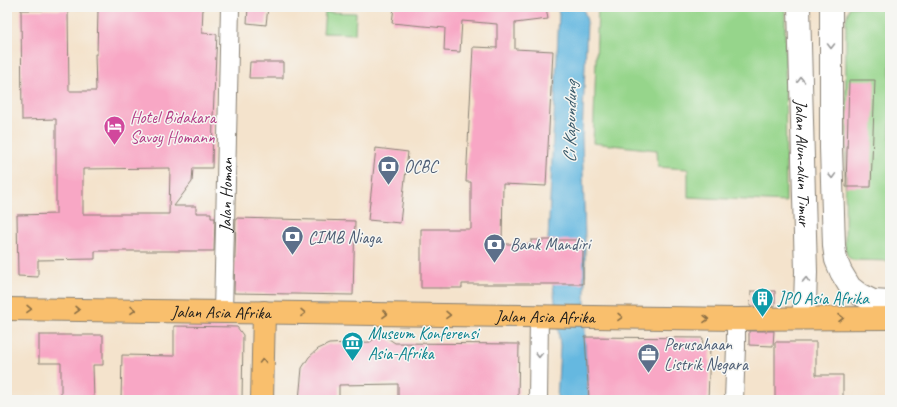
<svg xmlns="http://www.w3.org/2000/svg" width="897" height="407" font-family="Caveat,sans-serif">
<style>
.green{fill:#96d58b;stroke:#597854}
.water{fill:#65b8e0;stroke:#406a7e}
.building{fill:#f8a7c5;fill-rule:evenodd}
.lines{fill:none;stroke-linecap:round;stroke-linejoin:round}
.minor-casing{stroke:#888074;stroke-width:20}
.tertiary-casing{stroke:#888074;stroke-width:24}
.primary-casing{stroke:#888074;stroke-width:24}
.minor{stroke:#fff;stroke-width:18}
.tertiary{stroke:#fff;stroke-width:22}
.primary{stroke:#f9bf6d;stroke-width:22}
.oneway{stroke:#999}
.oneway2{stroke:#8a6e44}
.labels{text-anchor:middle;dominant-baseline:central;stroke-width:3;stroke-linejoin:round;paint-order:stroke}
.hotel-label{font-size:17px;fill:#b23c85;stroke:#f6f6f2;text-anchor:start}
.street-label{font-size:17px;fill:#1c1c1c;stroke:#f6f6f2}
.service-label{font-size:17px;fill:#4e5e75;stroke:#f6f6f2;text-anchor:start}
.culture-label{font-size:17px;fill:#0d838f;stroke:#f6f6f2;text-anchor:start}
.water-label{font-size:18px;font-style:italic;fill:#395a6a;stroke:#f6f6f2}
</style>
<rect width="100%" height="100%" fill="#f6f6f2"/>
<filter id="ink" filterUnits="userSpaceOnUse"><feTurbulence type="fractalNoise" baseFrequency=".025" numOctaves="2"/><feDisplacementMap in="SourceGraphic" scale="8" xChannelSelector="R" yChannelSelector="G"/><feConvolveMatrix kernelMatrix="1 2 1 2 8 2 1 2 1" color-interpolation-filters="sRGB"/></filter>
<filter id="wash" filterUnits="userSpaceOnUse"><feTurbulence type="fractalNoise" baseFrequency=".012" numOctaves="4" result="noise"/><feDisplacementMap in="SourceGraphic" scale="16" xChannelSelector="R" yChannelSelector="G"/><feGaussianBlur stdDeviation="0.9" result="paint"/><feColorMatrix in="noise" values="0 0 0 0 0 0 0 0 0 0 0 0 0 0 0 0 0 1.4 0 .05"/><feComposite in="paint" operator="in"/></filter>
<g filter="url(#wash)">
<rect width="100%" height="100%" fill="#f4e3cc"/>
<g class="green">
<path d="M598,7H785L786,202L688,197V169L658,167L657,150L593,143Z"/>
<path d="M851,7H890V274V261L853,260L848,257L845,248L846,20L849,8Z"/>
<path d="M325,12L356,13L355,34L323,33Z"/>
</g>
<path class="water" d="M557,7H583L587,21L582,137L585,239V337L589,400H557L560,346L548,240L559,14Z"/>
<g id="blocks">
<g class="building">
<path d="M129,7H203L202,33L217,34L213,117L212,168H193L192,182L174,206H196V213H211V218H215L214,251H95V259L38,260V277L18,276L17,215L56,214V119L22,120L21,10H68L69,91H96L95,54H97L98,9L129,10ZM170,168L169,214H83V169Z"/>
<path d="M248,7H268L266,25L247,23Z"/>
<path d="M394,7H546L548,19L515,23V49L553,51L546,186L503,184L502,244H531V240H583V284H462V288H421V229H471V182H466L473,47L497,48V24L462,21L460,52L444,51L445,28L392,23Z"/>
<path d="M250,62H283V78H249Z"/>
<path d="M849,80H875L871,187H846Z"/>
<path d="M376,148L408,152L400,223L368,220Z"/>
<path d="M236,218L355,221L353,295L234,293Z"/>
<path d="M751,291H775V306H750Z"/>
<path d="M174,326L237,327L243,335L242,400H121L122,355L174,356Z"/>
<path d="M749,331H774L773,346L749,345Z"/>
<path d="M39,335H103V365H93L94,400H61V363H39Z"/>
<path d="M380,337H386L395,343L519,344L518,400H398V384L339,385V400H299L302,368L309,357L318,349L329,344L370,342L374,339Z"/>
<path d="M585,337L703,338L702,349L710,348L708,400H589Z"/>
<path d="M775,342H816V375H843V400H775Z"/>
</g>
</g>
</g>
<g filter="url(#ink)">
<use href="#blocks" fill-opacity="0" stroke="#888074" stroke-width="1"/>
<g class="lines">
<defs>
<g id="minor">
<path id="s1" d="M223,312L230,7"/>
<path d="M538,400L539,316"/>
<path d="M734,400L736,347V319"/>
</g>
<g id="tertiary">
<path id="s2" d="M799,7L806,272L805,303L802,318"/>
<path d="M831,7V148L834,246L836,260L841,272L850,287L859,294L873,301L890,302"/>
</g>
<g id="primary">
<path id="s3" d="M7,309L736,319L890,318"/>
<path d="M262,400L264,312"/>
</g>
</defs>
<use href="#minor" class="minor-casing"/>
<use href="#tertiary" class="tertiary-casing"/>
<use href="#primary" class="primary-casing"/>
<use href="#minor" class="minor"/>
<use href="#tertiary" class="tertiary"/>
<use href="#primary" class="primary"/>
</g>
<defs><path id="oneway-chevron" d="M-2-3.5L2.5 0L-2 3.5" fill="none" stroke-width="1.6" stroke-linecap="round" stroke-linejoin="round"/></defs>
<g class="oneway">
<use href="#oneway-chevron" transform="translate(831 46) rotate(90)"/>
<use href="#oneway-chevron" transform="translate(801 80) rotate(-91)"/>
<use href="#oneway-chevron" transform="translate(832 176) rotate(88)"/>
<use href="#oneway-chevron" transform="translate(806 280) rotate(-88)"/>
<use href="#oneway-chevron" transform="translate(539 355) rotate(91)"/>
</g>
<g class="oneway2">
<use href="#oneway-chevron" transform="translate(29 309) rotate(1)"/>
<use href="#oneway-chevron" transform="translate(77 310) rotate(1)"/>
<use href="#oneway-chevron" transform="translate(133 310) rotate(1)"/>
<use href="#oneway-chevron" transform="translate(303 313) rotate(1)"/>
<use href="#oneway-chevron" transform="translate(385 314) rotate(1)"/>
<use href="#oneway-chevron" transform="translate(448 315) rotate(1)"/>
<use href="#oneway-chevron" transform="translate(620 317) rotate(1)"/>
<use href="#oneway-chevron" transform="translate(841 318)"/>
<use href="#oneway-chevron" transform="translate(706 319) rotate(1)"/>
<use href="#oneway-chevron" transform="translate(263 361) rotate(-89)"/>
</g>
</g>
<defs>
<symbol id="hotel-pin" viewBox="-11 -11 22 30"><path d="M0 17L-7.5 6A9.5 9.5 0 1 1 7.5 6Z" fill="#d1479c" stroke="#f6f6f2"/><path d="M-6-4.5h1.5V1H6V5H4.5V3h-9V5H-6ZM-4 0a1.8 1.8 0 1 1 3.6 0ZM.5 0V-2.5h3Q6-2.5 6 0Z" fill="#fff"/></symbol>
<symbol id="bank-pin" viewBox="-11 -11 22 30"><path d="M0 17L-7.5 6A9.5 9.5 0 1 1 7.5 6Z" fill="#5c6f8a" stroke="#f6f6f2"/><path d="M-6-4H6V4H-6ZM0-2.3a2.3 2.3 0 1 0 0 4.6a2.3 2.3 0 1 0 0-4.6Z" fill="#fff"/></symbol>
<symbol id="building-pin" viewBox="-11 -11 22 30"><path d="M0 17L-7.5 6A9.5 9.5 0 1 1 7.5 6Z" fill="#0f9aa8" stroke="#f6f6f2"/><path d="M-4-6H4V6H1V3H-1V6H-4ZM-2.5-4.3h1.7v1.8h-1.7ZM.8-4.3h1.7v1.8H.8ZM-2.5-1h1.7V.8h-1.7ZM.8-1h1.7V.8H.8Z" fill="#fff"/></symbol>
<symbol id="museum-pin" viewBox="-11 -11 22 30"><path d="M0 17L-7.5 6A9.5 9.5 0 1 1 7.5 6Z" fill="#0f9aa8" stroke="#f6f6f2"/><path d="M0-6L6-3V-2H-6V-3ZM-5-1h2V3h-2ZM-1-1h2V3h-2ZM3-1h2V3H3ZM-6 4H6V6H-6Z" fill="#fff"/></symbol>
<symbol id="office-pin" viewBox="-11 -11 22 30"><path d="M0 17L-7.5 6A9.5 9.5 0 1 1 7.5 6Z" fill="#5c6f8a" stroke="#f6f6f2"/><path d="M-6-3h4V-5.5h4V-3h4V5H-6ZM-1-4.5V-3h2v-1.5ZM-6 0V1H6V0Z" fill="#fff"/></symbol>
</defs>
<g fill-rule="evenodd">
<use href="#hotel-pin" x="102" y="114" width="25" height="34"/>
<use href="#bank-pin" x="376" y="154" width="25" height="34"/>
<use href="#bank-pin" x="280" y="224" width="25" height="34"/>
<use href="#bank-pin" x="482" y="232" width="25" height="34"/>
<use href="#building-pin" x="750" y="286" width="25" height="34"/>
<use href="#museum-pin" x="340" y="330" width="25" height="34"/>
<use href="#office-pin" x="636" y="342" width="25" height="34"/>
</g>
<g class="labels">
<g class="hotel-label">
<text x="130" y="117">Hotel Bidakara<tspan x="130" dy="20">Savoy Homann</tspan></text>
</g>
<g class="street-label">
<text stroke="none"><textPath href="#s2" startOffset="156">Jalan Alun-alun Timur</textPath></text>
<text stroke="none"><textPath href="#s1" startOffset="117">Jalan Homan</textPath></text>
<text stroke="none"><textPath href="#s3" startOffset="214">Jalan Asia Afrika</textPath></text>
<text stroke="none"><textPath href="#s3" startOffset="538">Jalan Asia Afrika</textPath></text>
</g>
<g class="service-label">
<text x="404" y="166">OCBC</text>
<text x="308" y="237">CIMB Niaga</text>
<text x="510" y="244">Bank Mandiri</text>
<text x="664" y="344">Perusahaan<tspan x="664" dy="20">Listrik Negara</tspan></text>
</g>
<g class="culture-label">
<text x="778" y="298">JPO Asia Afrika</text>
<text x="368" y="333">Museum Konferensi<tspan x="368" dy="20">Asia-Afrika</tspan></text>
</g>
<g class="water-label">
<text transform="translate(570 122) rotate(-89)">Ci Kapundung</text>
</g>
</g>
<rect width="897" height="407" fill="none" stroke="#f6f6f2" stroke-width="24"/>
</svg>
